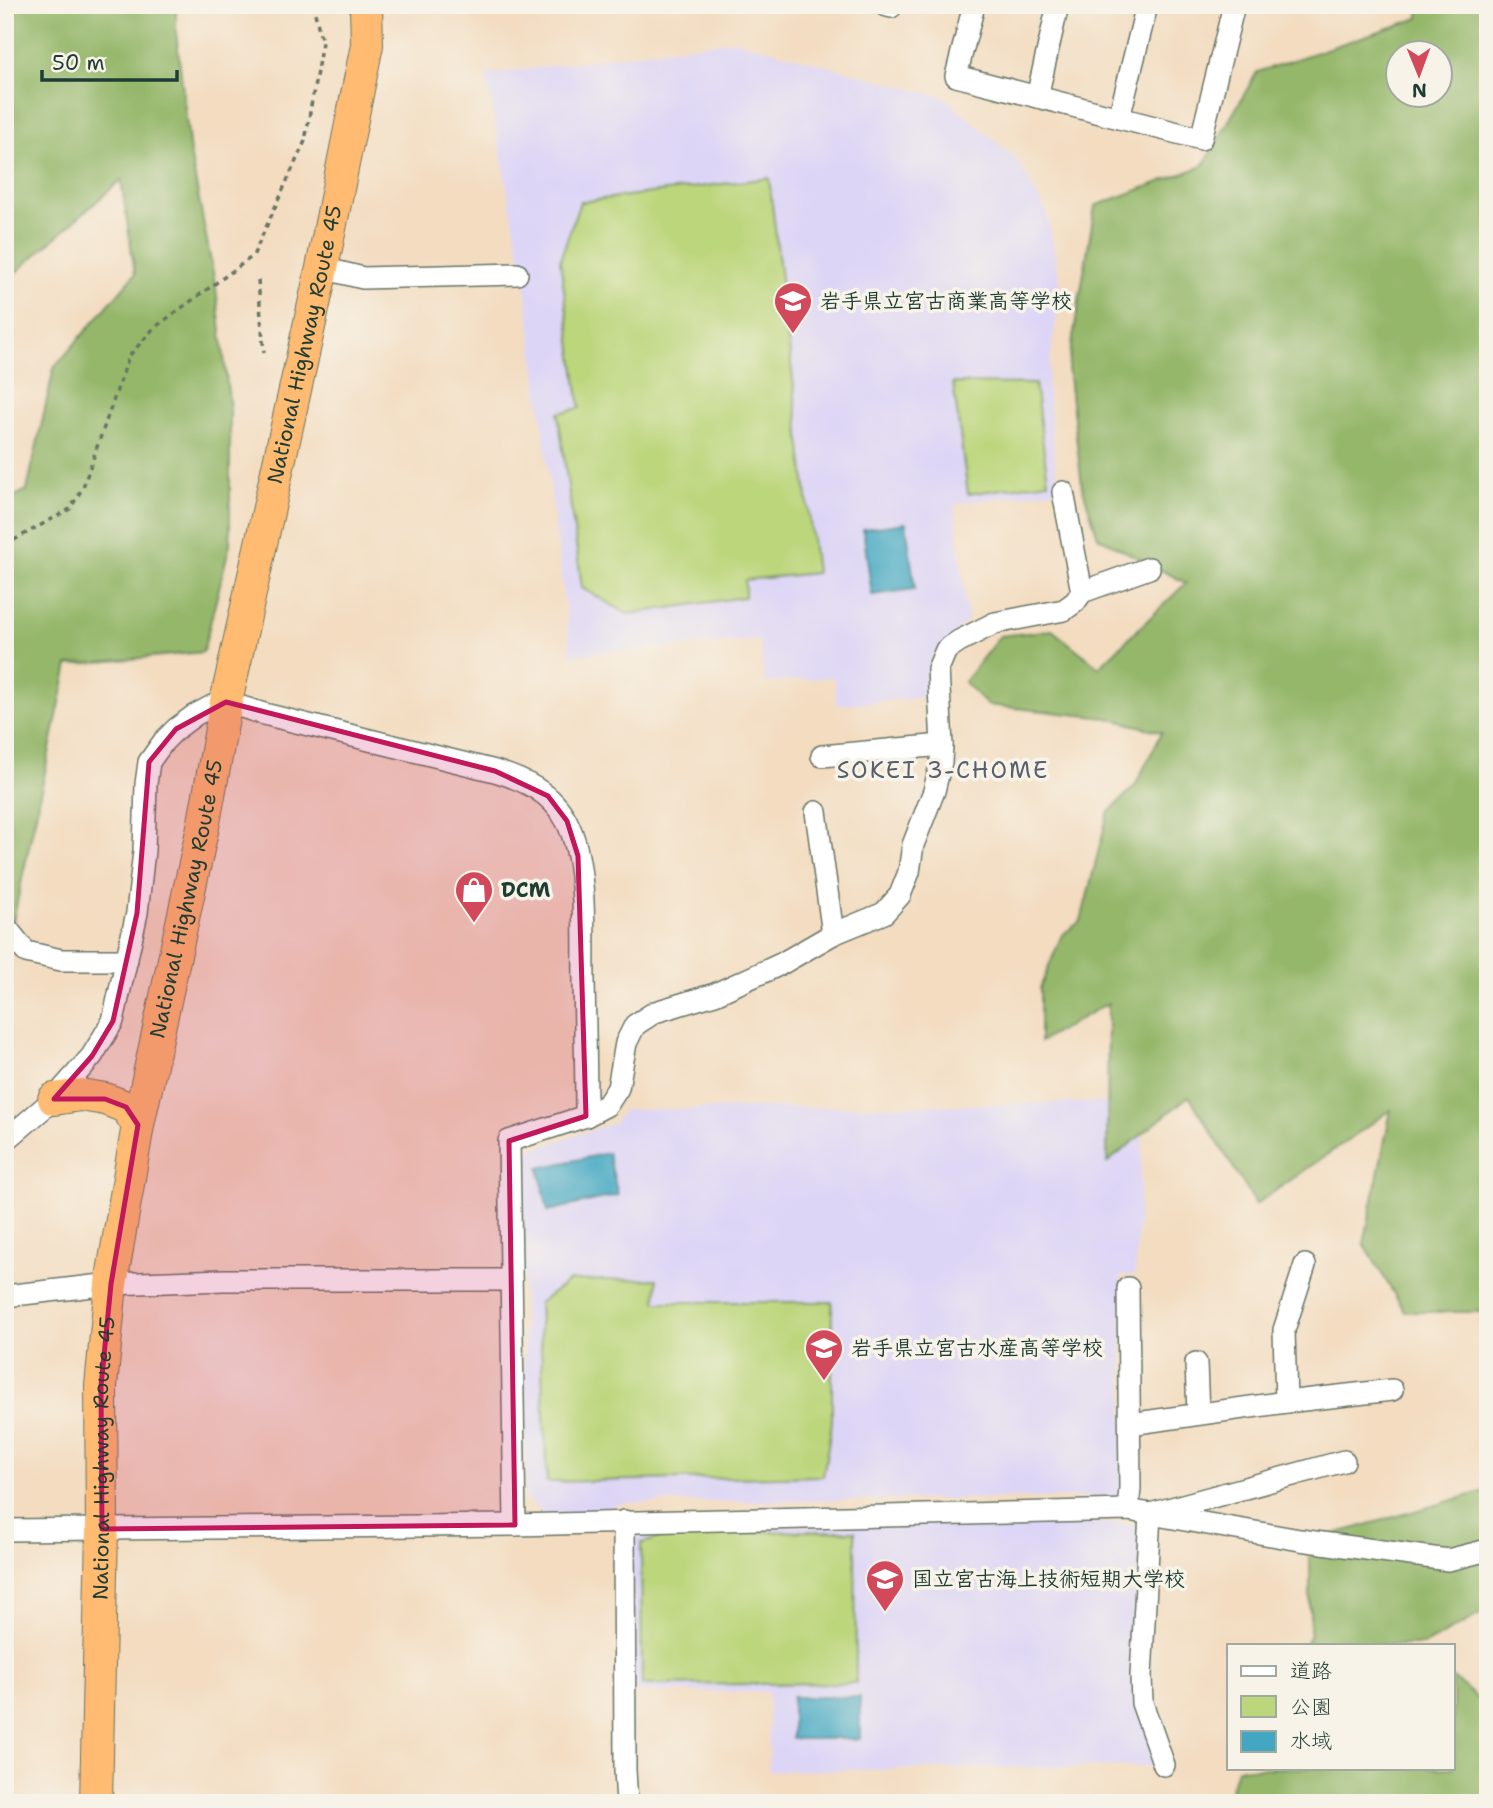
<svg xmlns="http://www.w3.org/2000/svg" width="1493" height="1808" font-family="'Shantell Sans','Klee One',sans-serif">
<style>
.built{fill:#ddd5f6}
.green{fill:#bcd67b;stroke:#6e8a58;stroke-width:2}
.forest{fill:#95b76b;stroke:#5a7a50;stroke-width:2;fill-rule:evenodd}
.water{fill:#43a7c3;stroke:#31727c;stroke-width:2}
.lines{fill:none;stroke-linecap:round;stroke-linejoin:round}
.minor-casing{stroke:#697565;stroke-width:24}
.highway-casing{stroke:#697565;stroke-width:34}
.path{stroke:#697565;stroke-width:3.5;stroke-dasharray:5 5;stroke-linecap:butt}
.minor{stroke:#fff;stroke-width:21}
.highway{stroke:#febb71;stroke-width:32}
.marked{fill:#c2185b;fill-opacity:0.2;stroke:#c2185b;stroke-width:5;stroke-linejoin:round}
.labels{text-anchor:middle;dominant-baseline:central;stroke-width:7;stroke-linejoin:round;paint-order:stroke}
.poi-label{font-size:21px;font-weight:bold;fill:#1f3d34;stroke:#f7f3e8;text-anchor:start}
.street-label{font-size:21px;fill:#1f3d34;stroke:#f7f3e8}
.neighbourhood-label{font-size:23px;letter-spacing:2px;fill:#58606c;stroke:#f7f3e8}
</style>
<rect width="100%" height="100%" fill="#f7f3e8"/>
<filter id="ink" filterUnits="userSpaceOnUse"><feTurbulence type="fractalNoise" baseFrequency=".0143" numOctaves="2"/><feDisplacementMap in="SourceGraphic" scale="14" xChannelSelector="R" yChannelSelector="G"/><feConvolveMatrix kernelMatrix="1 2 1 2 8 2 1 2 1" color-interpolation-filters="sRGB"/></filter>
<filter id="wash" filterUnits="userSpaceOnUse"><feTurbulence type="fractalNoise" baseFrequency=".00686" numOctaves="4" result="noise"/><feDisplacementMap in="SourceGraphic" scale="28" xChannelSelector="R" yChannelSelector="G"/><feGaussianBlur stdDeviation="1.57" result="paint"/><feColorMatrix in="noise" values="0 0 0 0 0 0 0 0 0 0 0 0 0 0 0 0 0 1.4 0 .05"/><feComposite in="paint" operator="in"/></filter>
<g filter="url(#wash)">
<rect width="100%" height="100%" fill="#f3dcc0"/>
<g class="built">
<path d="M734,40L945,98L1017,160L1047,213L1061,286L1047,384L1058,490L954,504L968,620L930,658V697L837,705L834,677L765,683L759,640L571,655L525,283L486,75Z"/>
<path d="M1145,1102L1135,1275L1121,1276L1125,1485L1118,1497L622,1503L588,1515L545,1516L525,1497L522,1153L614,1123L624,1110Z"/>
<path d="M1118,1523L1134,1525L1142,1533L1133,1684L1161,1766L769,1771L768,1692H634L632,1542L644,1532L696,1526Z"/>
</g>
<g class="green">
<path d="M769,178L816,573L745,580V597L628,614L582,588L558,413L580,408L560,260L580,202Z"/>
<path d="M953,383L1035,384L1048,482L968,494Z"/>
<path d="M657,1279L656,1302H832V1422L823,1476L547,1482L539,1303L569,1281Z"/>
<path d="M855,1531L856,1683L642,1685L641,1543L683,1532Z"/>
</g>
<g class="forest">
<path d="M5,5H176V31L190,153L216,288L230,409V544L203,652L68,665L13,921L5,910V501L27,490L54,368L135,274L121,180L14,274L5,296Z"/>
<path d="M1418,5H1488V1312H1405L1364,1244L1391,1110L1256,1204L1189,1096L1107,1163L1108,1003L1040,1042V988L1062,935L1081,921L1108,813L1135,786L1162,732L1107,718L987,705L964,682L1000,636L1052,630L1099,667L1186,583L1098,537L1082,486L1068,368L1095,206L1203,166L1257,72L1419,18ZM1398,52H1440V94H1398Z"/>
<path d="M1488,1490V1610L1424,1645H1304L1310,1635V1541Z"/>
<path d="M1453,1678L1488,1707V1803H1227L1237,1768H1453Z"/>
</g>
<g class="water">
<path d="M906,523L915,589L872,595L863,529Z"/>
<path d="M608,1153L618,1195L548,1211L539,1168Z"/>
<rect x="792" y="1697" width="68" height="42"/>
</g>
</g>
<g filter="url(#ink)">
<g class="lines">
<defs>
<g id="minor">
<path d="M884,5L891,7V5"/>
<path d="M974,5L956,76L1201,139L1234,5"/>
<path d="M1037,97L1058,5"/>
<path d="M1119,118L1147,5"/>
<path d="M322,268L363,278L517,274"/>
<path d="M1063,492L1082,592"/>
<path d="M822,756L942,745"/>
<path d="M816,812L833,934"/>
<path d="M5,926L26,952L61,960H127"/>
<path d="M586,1116L607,1105L618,1088L626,1043L635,1025L655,1012L715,994L781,964L833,934L884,913L900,895L909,872L913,845L934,791L941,762L942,745L938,669L946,650L959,641L995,623L1064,610L1075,602L1082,592L1149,568"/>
<path d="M5,1141L54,1099L92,1056L113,1021L137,913L144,851L146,784L149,762L164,741L176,729L195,715L214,705L226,702L264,714L495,771C524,780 552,792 567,822C588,863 583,936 584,982C585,1027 586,1071 586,1116L509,1141L515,1525"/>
<path d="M1128,1288L1130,1488L1128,1510"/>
<path d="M5,1296L111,1284L224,1280H511"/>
<path d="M1196,1363L1198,1414"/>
<path d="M1286,1402L1284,1330L1305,1265"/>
<path d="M1130,1424L1286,1402L1392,1390"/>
<path d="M624,1521L625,1770L627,1803"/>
<path d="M5,1530L515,1525L1128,1510L1300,1540L1448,1560L1488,1550"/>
<path d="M1164,1765L1142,1703L1141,1676L1150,1514L1344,1461"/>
</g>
<g id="highway">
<path d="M54,1099L81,1095L105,1099L126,1107L138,1125"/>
<path id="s1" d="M96,1803L102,1529L101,1386L111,1284L138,1125L204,822L226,702L322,268L367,45L366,5"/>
</g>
</defs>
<use href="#minor" class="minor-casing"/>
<use href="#highway" class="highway-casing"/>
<g class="path">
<path d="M258,280L264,353"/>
<path d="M5,545L70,509L83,487L129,356L154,328L253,256L305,141L322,42L313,5"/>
</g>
<use href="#minor" class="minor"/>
<use href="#highway" class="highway"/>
</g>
</g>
<path class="marked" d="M226,702L495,771L548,796L567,821L578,856L586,1116L509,1141L515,1525L102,1529L101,1386L111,1284L138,1125L126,1107L105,1099H54L92,1056L113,1021L137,913L149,762L176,729Z"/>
<defs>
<symbol id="school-pin" viewBox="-11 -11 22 30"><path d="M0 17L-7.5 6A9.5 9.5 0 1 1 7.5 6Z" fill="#d1495b" stroke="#f7f3e8"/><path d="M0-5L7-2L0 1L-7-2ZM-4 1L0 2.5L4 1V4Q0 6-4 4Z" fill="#fff"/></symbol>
<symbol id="shop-pin" viewBox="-11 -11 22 30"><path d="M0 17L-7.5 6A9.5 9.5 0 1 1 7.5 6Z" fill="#d1495b" stroke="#f7f3e8"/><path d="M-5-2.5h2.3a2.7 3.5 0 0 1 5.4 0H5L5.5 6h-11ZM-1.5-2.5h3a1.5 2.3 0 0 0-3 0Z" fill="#fff"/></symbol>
<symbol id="university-pin" viewBox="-11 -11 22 30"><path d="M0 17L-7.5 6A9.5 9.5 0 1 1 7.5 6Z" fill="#d1495b" stroke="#f7f3e8"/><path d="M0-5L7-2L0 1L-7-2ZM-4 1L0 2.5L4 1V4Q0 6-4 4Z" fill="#fff"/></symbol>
</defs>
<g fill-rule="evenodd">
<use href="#school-pin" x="771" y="279" width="44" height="60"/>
<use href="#shop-pin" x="452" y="868" width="44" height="60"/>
<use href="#school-pin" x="802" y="1326" width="44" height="60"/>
<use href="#university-pin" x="863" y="1557" width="44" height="60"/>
</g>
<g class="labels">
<g class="poi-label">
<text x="820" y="301">岩手県立宮古商業高等学校</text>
<text x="501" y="890">DCM</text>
<text x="851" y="1348">岩手県立宮古水産高等学校</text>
<text x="912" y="1579">国立宮古海上技術短期大学校</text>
</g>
<g class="street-label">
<text stroke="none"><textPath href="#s1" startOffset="1479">National Highway Route 45</textPath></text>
<text stroke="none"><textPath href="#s1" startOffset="912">National Highway Route 45</textPath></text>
<text stroke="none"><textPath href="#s1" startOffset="345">National Highway Route 45</textPath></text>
</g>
<g class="neighbourhood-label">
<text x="943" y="770">SOKEI 3-CHOME</text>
</g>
</g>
<rect width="1493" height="1808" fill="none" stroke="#f7f3e8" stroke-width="28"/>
<rect x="1227" y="1644" width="228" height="126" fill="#f7f3e8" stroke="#a1aaa0" stroke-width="2"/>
<rect x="1241" y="1666" width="35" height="10" fill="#ffffff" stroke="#a1aaa0" stroke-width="2"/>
<text x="1290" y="1678" font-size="21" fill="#1f3d34">道路</text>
<rect x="1241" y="1696" width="35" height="21" fill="#bcd67b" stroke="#a1aaa0" stroke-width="2"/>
<text x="1290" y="1714" font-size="21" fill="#1f3d34">公園</text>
<rect x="1241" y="1731" width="35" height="21" fill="#43a7c3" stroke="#a1aaa0" stroke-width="2"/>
<text x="1290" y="1748" font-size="21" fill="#1f3d34">水域</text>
<g transform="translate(1419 74) rotate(179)"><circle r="33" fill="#f7f3e8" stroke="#a1aaa0" stroke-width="2"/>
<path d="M0-5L12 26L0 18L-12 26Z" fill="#d1495b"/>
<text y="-10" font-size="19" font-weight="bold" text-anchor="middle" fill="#1f3d34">N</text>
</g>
<path d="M42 70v10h135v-10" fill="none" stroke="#1f3d34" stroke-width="3.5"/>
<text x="52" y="70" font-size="21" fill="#1f3d34" stroke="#f7f3e8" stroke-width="5" paint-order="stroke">50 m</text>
</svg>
